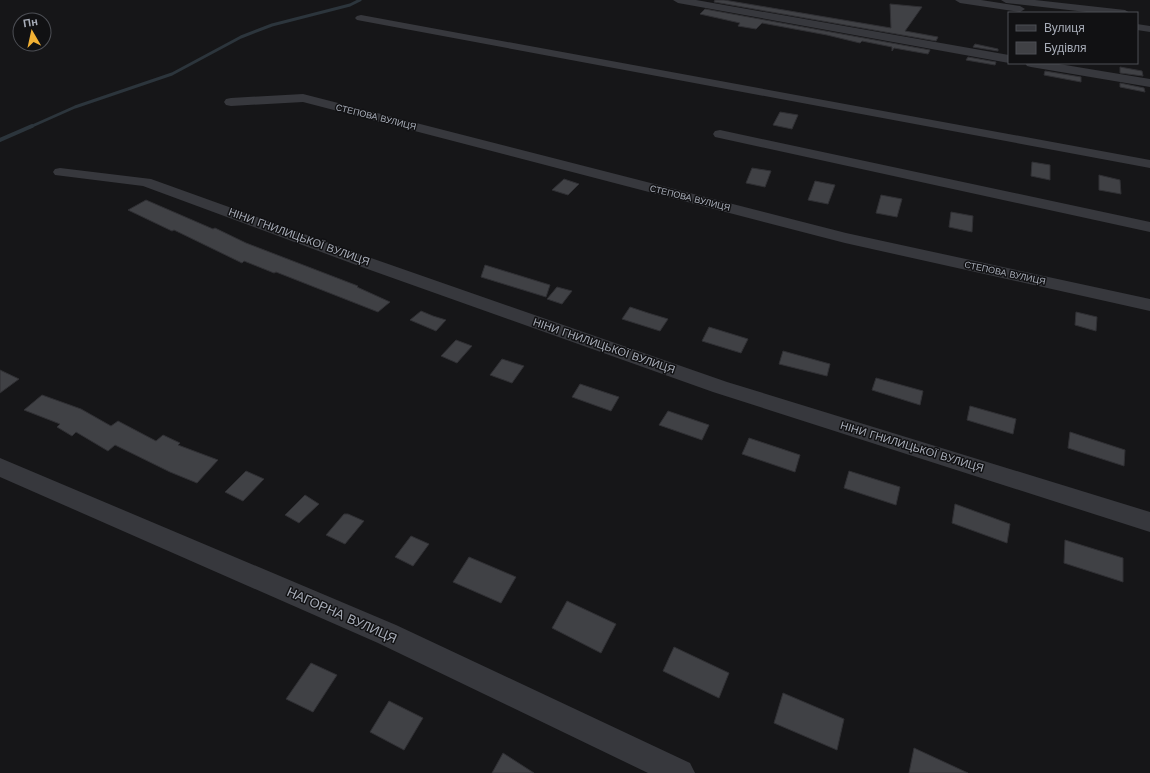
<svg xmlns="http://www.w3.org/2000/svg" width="1150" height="773" font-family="'Work Sans',sans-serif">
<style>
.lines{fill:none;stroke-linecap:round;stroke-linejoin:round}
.stream-far1{stroke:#2c353c;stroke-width:3}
.stream{stroke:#2c353c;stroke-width:4}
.building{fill:#404145;stroke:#303034}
.minor{fill:#37383d;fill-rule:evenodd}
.labels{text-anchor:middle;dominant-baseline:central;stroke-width:3;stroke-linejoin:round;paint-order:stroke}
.far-street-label{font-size:9px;fill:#a8adb8;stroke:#111113}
.street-label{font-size:11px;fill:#a8adb8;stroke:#111113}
.near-street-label{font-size:13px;fill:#a8adb8;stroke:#111113}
</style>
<rect width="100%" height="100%" fill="#161618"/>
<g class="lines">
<path class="stream-far1" d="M30,127L75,107L172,74L241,37L272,25L350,5L360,0"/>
<path class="stream" d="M0,140L32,126"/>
</g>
<g class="building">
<path d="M715,0H724L891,28L890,4L922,7L905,31L938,37L936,41L714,2Z"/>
<path d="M705,9L930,50L928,54L894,48L892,51V47L862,41L860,43L827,35L762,23L756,29L738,26L740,23L700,14Z"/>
<path d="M975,44L998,49V51L973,47Z"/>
<path d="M968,57L996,62L995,65L966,60Z"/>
<path d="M1120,67L1142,71L1143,76L1120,73Z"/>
<path d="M1045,71L1081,77V82L1044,75Z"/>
<path d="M1120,83L1144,88L1145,92L1120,87Z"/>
<path d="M780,112L798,115L792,129L773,125Z"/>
<path d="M1032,162L1050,165V180L1031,176Z"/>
<path d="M752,168L771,171L765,187L746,183Z"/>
<path d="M1099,175L1120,180L1121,194L1099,190Z"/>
<path d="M564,179L579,184L568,195L552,190Z"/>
<path d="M815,181L835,185L828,204L808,200Z"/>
<path d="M881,195L902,199L897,217L876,213Z"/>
<path d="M146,200L213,229L215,228L246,243L358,286L357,287L390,302L378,312L276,272L274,273L244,261L242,263L174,230L172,231L128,210Z"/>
<path d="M951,212L973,216L972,232L949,227Z"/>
<path d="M485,265L550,285L546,297L481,277Z"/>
<path d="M557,287L572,291L562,304L547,299Z"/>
<path d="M630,307L648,313L668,319L660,331L622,319Z"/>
<path d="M421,311L433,316L446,320L436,331L410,320Z"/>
<path d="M1076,312L1097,317L1096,331L1075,325Z"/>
<path d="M709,327L748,339L741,353L702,341Z"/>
<path d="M456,340L472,346L457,363L441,356Z"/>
<path d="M783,351L830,364L827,376L779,364Z"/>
<path d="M502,359L524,366L512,383L490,375Z"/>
<path d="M0,370L19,379L0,393Z"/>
<path d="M876,378L923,391L920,405L872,390Z"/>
<path d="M580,384L619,397L611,411L572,397Z"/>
<path d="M42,395L81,409L111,426L118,421L156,441L163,435L180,443L178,445L218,460L197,483L170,472L115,445L108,451L76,432L72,436L57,427L60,424L24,410Z"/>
<path d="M970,406L1016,419L1013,434L967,420Z"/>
<path d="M668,411L709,425L702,440L659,425Z"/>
<path d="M1070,432L1125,450L1124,466L1068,448Z"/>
<path d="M749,438L800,455L795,472L742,454Z"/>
<path d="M246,471L264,479L243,501L225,492Z"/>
<path d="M849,471L900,487L896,505L844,488Z"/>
<path d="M305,495L319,504L299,523L285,515Z"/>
<path d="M955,504L1010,524L1007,543L952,523Z"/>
<path d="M344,514H348L364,521L345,544L326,535Z"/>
<path d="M411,536L429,544L413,566L395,557Z"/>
<path d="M1065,540L1123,558V582L1064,563Z"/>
<path d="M469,557L516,577L501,603L453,582Z"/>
<path d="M567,601L616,624L601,653L552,628Z"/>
<path d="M674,647L729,673L719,698L663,671Z"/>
<path d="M311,663L337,675L313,712L286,699Z"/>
<path d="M783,693L844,719L837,750L774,723Z"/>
<path d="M389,701L423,718L404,750L370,732Z"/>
<path d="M914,748L968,773H909Z"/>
<path d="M503,753L534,773H492Z"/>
</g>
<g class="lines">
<g class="minor">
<path d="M673,0H696L1009,55V63L678,3Z"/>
<path d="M955,0H981L1020,6L1025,9L1020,12L960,3Z"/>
<path d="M1001,0H1035L1125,10L1130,13H1095L1006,3Z"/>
<path d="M361,15L1150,160V168L357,20L355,18L357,16Z"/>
<path d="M1137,24L1150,26V32L1137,30Z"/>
<path d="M1025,63H1053L1150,79V87L1031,67L1027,66Z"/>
<path d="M303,94L846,233L1150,299V311L845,243L303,102L231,106L226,105L224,102L226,99L231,98Z"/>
<path d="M720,130L1150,222V232L715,137L713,134L715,131Z"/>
<path d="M60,168L151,179L371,258L727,382L1150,512V532L713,392L359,266L143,186L55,175L53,172L55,169Z"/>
<path d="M0,458L396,625L690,763L695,773H648L378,643L0,477Z"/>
</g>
</g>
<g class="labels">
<g class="far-street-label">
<text transform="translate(376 117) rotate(14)">СТЕПОВА ВУЛИЦЯ</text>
<text transform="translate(690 198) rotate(14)">СТЕПОВА ВУЛИЦЯ</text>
<text transform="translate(1005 273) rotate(12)">СТЕПОВА ВУЛИЦЯ</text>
</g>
<g class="street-label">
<text transform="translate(299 237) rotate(20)">НІНИ ГНИЛИЦЬКОЇ ВУЛИЦЯ</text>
<text transform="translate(604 346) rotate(19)">НІНИ ГНИЛИЦЬКОЇ ВУЛИЦЯ</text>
<text transform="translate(912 447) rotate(17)">НІНИ ГНИЛИЦЬКОЇ ВУЛИЦЯ</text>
</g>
<g class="near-street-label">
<text transform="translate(342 615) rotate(24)">НАГОРНА ВУЛИЦЯ</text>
</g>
</g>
<rect x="1008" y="12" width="130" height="52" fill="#111113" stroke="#4d4f55"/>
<rect x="1016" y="25" width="20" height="6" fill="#37383d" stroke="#4d4f55"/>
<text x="1044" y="32" font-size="12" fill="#a8adb8">Вулиця</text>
<rect x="1016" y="42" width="20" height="12" fill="#404145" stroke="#4d4f55"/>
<text x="1044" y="52" font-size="12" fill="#a8adb8">Будівля</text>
<g transform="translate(32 32) rotate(351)"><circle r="19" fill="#111113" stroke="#4d4f55"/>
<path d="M0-3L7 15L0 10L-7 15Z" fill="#f2b134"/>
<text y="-6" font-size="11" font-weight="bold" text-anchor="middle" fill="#a8adb8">Пн</text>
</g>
</svg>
